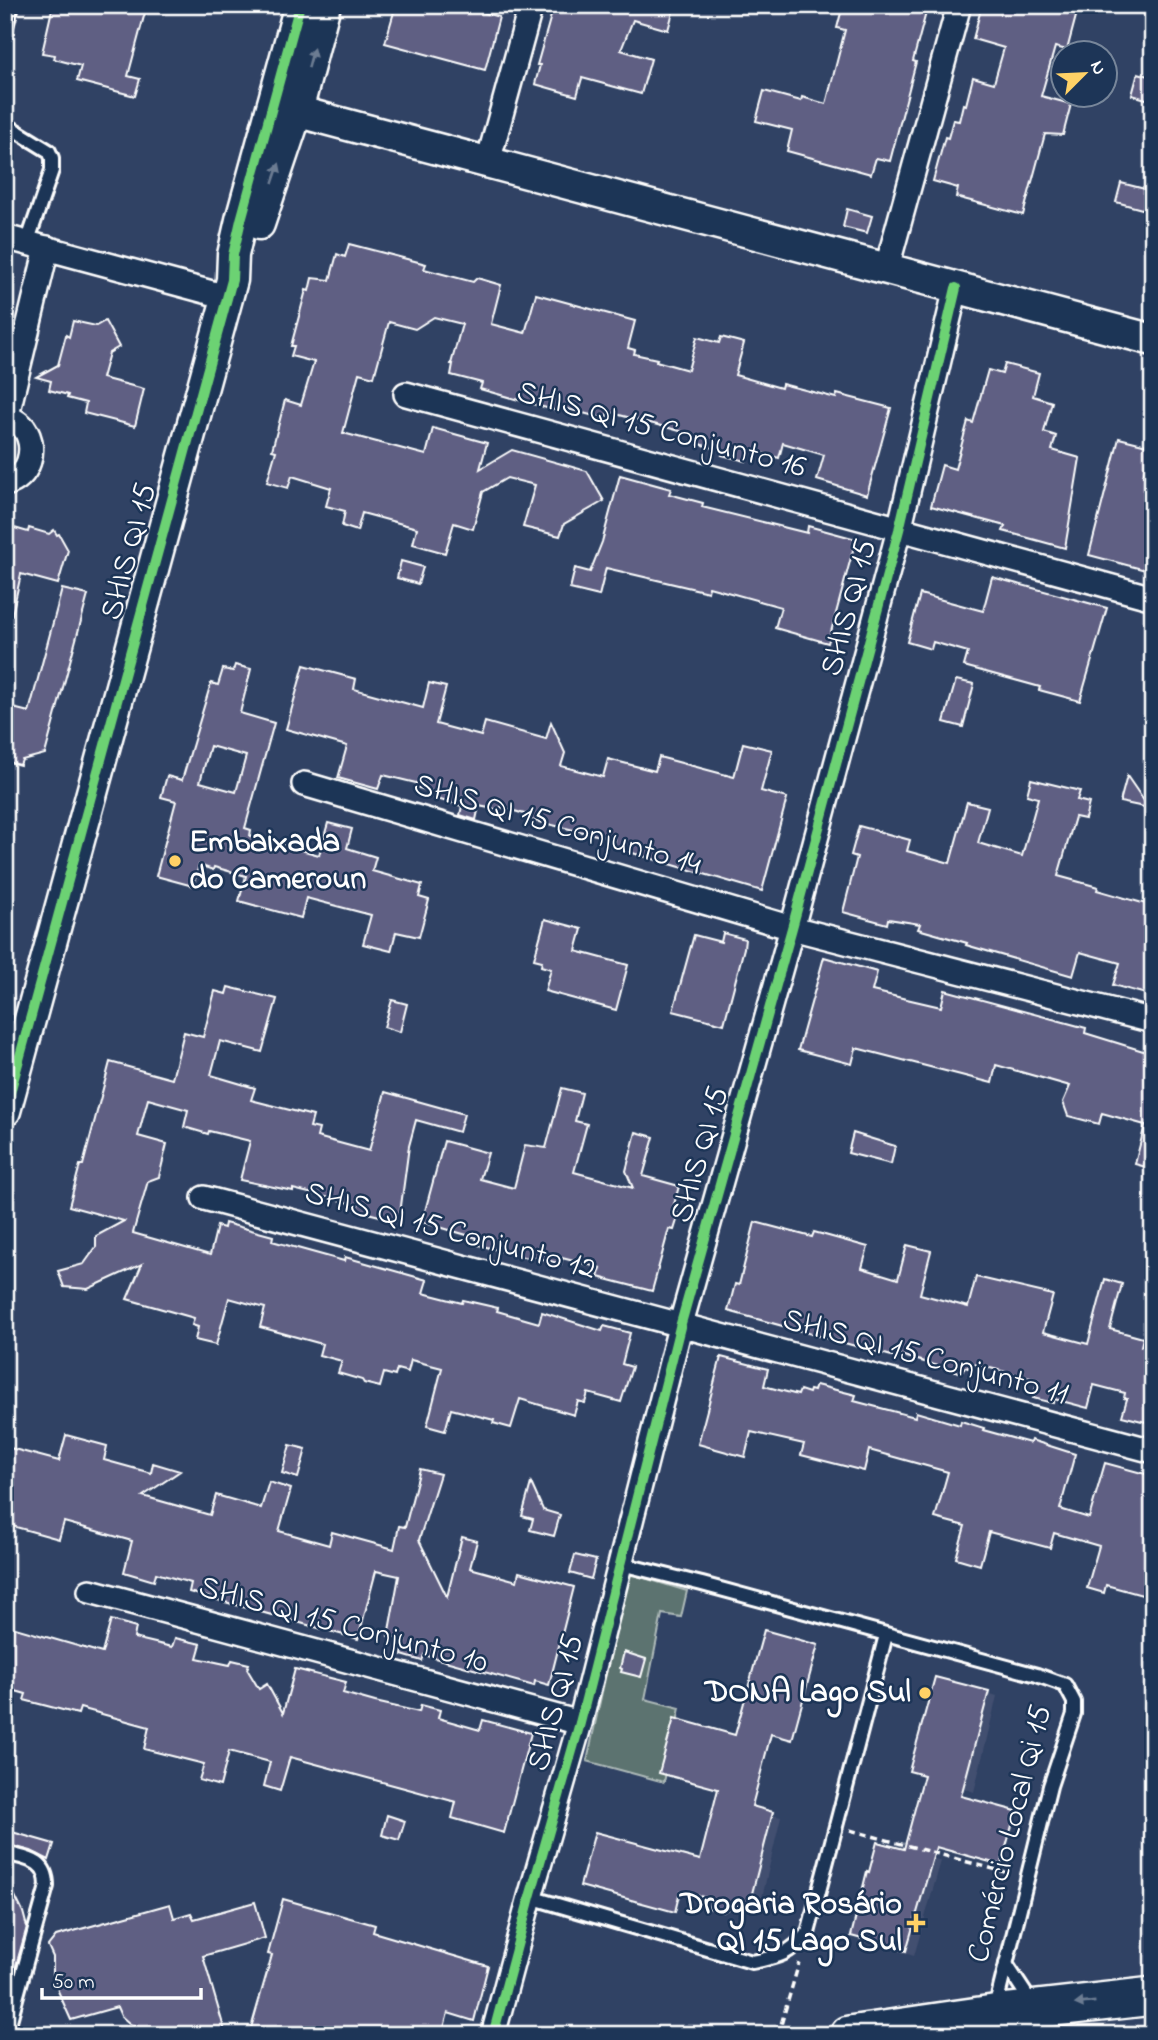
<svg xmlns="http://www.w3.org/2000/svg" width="1158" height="2040" font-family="'Indie Flower',sans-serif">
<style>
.built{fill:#424f70}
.green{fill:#5b7370;stroke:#adb9b8;stroke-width:2}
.building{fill:#5e5f83;stroke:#fff;stroke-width:2;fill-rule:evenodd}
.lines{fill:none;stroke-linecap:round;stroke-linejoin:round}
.service-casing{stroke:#fff;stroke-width:18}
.minor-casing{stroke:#fff;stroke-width:28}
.tertiary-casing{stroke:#fff;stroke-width:35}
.primary-casing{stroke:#fff;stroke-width:42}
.path{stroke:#fff;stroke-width:3.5;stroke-dasharray:7 5;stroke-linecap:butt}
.service{stroke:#1d3557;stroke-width:12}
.minor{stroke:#1d3557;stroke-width:23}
.tertiary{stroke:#1d3557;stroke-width:30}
.primary{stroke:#1d3557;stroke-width:37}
.cycleway-casing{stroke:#1d3557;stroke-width:15}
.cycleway{stroke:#6cd273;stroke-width:10}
.oneway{fill:#6c7c92}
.poi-dot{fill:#ffd166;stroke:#1d3557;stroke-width:2.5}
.labels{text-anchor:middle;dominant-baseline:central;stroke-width:5;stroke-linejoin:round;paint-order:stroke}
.street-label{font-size:32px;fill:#fff;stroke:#1d3557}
.poi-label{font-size:32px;font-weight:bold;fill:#fff;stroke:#1d3557;text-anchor:end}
</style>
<rect width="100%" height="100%" fill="#304264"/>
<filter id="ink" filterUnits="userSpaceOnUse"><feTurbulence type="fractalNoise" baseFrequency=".0143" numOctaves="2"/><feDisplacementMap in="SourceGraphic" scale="14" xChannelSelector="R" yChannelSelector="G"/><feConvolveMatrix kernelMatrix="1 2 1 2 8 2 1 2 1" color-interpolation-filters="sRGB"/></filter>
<g filter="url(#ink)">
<g class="built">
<path d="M944,1680L997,1696L974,1792L923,1773Z"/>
<path d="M726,1803L781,1817L759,1910L700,1892Z"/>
<path d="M883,1843L941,1861L914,1956L860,1939Z"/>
</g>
<path class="green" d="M628,1573L687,1591L681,1617L662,1614L645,1699L680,1708L664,1782L587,1761Z"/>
<g class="building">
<path d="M53,5H147L128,76L140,79L135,96L77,81L81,66L54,59L55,55L42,53Z"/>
<path d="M396,5H458L499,17L485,70L385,43Z"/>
<path d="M554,5H675L668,30L633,20L621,50L651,59L641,94L582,78L577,96L535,84L540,65H537Z"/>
<path d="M843,5H928L913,61L916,62L890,161L876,158L871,174L787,151L792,130L756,121L764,91L801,101L802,97L826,104L845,30L837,28Z"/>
<path d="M982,5H1079L1067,50L1055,47L1041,96L1071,104L1063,135L1045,134L1023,215L956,197L958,188L933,181L945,137L948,138L953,120L959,121L963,104L966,105L973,77L994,83L1004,48L973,39Z"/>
<path d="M1138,73L1153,77V101L1132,95Z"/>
<path d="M1121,183L1153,191V212L1116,202Z"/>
<path d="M847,209L872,216L867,233L843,227Z"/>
<path d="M349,244L426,264L424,269L473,282L477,278L501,285L491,324L525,333L536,294L635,321L628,348L635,350L634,354L657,359L656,361L688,370L697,337L719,343L721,337L744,343L735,375L781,388L782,384L836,398L837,394L891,408L867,495L817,480L824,455L783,443L779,458L750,450L746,461L722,455L724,451L692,442L694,435L669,428L608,412L606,419L564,408L557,411L480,389L482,383L451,375L453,364H451L462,324L434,317L415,329L389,322L374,377L359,373L343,433L426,455L433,428L487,443L480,469L512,450L587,471L604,501L564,524L560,536L523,527L535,485L507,478L483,492L473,529L454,523L445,553L413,544L417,528L362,513L357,531L342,526L345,511L326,506L331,488L292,476L288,488L267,482L276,451L272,450L285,400L301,405L314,362L291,356L294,346H291L306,290L309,291L312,278L330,280L337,254L345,257Z"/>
<path d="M73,321L96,326L105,321L119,347L109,353L102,378L144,389L135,426L84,413L86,403L67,398L68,395L49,390L51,381L36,377L58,365L66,335L69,337Z"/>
<path d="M1005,364L1039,373L1033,396L1052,402L1044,432L1056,436L1052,450L1080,458L1065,548L1003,531L1005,526L931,506L942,465L955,469L968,421L973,423L988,370L1002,374Z"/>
<path d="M1119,438L1151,446L1143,476L1153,478V572L1089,555Z"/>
<path d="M620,475L671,489L669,494L703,503L702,507L807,533L808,526L856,539L828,643L775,628L781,607L709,587L708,592L606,568L599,596L570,589L575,568L590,572L602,542Z"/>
<path d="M11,527L28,532L29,528L49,534L54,530L57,535L59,534L68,550L58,584L21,574L12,615L5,614V533L9,534Z"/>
<path d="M401,561L423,567L418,584L397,578Z"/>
<path d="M992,577L1107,608L1080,701L1039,690L1040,687L964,666L968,652L933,642L931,649L907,642L920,594L983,611Z"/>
<path d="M62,589L88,595L45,754L22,760L20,765L5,761V706L29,712Z"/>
<path d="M235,665L251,669L240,713L274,723L245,828L251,830L250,836L319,855L328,823L352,829L347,848L376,857L372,871L422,885L419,897L429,900L419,937L396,932L391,951L363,944L371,915L306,898L301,918L239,901L246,876L214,867L213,870L199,865L193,886L156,876L176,801L161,797L167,776L182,780L211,683L218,685L223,669L233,671ZM210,746L246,756L236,792L200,782Z"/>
<path d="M304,665L356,679L354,689L423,708L429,683L446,687L436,724L481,736L485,722L546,739L551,722L565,753L561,766L603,777L608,759L655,771L659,757L734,777L743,743L772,750L761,791L787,798L762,891L612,847L614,839L530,820L531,816L501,807L498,810L479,806L476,820L460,815L462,806L433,798L434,792L415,787L416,783L383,775L378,789L338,778L347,746L286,729Z"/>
<path d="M956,680L974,684L963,727L944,722Z"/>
<path d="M1127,776L1149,808L1120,802Z"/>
<path d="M1031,779L1080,791L1077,800L1089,803L1085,819L1075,817L1058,876L1098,887L1097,890L1153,906V996L1113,985L1120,963L1080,952L1073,976L966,945L967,943L918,929L920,924L888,919L887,924L843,912L857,857L851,855L859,826L910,840L907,851L950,863L967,802L988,807L978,843L1022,856L1038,798L1027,795Z"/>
<path d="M545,919L582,929L576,951L628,965L616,1010L545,991L551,969L541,966L542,961L534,959Z"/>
<path d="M723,933L745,939L744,948L724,1024L673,1011L694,935L721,942Z"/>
<path d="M824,957L877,972L872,991L941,1007L945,990L1086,1028L1085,1033L1153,1054V1169L1135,1164L1145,1125L1102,1113L1099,1124L1068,1116L1063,1102L1070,1086L996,1065L992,1083L856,1048L852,1064L798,1050Z"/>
<path d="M228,987L277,999L262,1052L220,1041L211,1075L255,1088L251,1100L313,1116L310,1127L319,1129L317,1137L369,1151L385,1092L464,1114L459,1132L416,1120L409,1146L399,1221L356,1210L358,1205L293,1189V1191L240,1180L250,1141L209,1131L208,1134L184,1127L188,1110L148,1099L138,1136L167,1144L159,1177L148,1181L133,1233L210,1255L217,1226L224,1228L225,1223L273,1236L272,1241L344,1261L345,1257L427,1280L423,1293L462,1303L463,1300L498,1308L497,1311L539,1323L542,1312L602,1331L604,1326L630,1333L622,1364L632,1367L621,1402L588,1393L585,1403L578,1401L574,1415L520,1399L511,1428L493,1423L494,1420L451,1409L445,1431L427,1426L442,1368L411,1360L408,1372L397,1369L395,1376L384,1373L380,1387L364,1383L362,1380L338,1373L342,1361L319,1355L322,1344L260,1327L265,1308L229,1298L216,1345L195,1340L198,1327L192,1325L194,1318L127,1299L142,1264L88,1289L64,1287L58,1271L84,1264L96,1247V1236L124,1221L69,1206L80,1165H83L110,1062L172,1079L184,1032L203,1037L215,991L226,994Z"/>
<path d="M392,1000L407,1004L400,1032L384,1027Z"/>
<path d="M562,1088L582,1093L575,1121L587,1124L574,1172L633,1188L626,1171L636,1132L654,1137L643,1176L679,1186L672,1212L679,1214L674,1230L669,1229L652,1291L598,1277L601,1268L562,1258L561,1264L532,1256L531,1259L475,1244L477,1238L422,1222L444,1141L488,1153L480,1179L514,1188L525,1145L546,1148Z"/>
<path d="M853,1133L895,1146L891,1164L848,1153Z"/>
<path d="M755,1222L812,1237L814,1232L868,1247L862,1268L898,1279L907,1245L931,1251L920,1294L968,1307L976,1277L1053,1295L1043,1332L1088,1344L1105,1279L1122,1284L1110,1329L1143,1338L1141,1346L1153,1349V1412L1150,1423L1122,1416L1127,1399L1124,1398L1125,1393L1094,1385L1088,1408L1054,1399L1053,1403L1033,1398L1038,1380L970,1363L968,1368L965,1367L963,1370L960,1369L959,1372L900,1355L899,1358L728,1311L735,1284L739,1285Z"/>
<path d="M721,1357L768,1369L764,1386L798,1395L800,1390L809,1393L810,1390L814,1391L816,1385L856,1395L854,1401L915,1417L916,1412L960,1425L961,1421L984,1428L983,1430L1030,1443L1031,1440L1075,1454L1060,1509L1089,1518L1105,1463L1153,1476V1598L1106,1585L1104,1593L1087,1588L1099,1546L1054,1533L1050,1548L989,1532L980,1565L956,1558L965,1526L935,1518L948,1472L869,1450L864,1471L801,1455L804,1444L751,1432L745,1457L698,1444Z"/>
<path d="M66,1435L107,1446L104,1460L151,1473L153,1463L180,1471L143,1496L210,1515L216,1495L261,1508L269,1482L291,1489L279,1531L329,1545L332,1532L394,1549L399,1526L405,1527L420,1469L440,1474L419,1540L447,1597L462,1537L477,1541L470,1568L517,1581L519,1572L574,1587L549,1685L535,1681L534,1686L424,1655L422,1661L402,1655L405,1640L388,1636L399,1576L376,1571L358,1639L189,1592L191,1583L156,1573L154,1581L124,1572L132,1541L64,1522L59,1539L5,1524V1465L10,1448L59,1461Z"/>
<path d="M290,1445L306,1449L298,1478L282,1473Z"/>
<path d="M531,1483L543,1510L560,1515L554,1536L530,1530L533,1519L522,1516Z"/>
<path d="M575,1555L596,1560L591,1579L570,1573Z"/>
<path d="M111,1620L136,1627L134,1638L172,1647L175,1638L201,1644L197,1658L230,1665L232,1660L249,1664L247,1669L259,1689L267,1684L283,1713L295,1669L346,1682L343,1693L375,1702L419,1712L421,1705L440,1710L438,1718L480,1730L483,1720L531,1733L504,1833L452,1818L456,1802L290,1757L280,1791L264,1786L270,1762L229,1751L220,1786L199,1780L204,1764L144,1749L149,1727L80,1708L78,1714L24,1700L26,1694L5,1688V1625L102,1653Z"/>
<path d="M764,1630L818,1645L792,1740L771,1734L752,1806L773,1812L748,1909L734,1905L723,1912L709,1908L711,1899L680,1891L675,1912L580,1886L595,1832L700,1860L718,1789L659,1773L674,1718L735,1735Z"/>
<path d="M624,1652L646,1659L641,1677L621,1672L622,1669L620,1668Z"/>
<path d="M935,1677L989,1691L961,1796L1016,1811L1001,1865L936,1847L906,1951L851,1936L867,1871L869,1872L877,1842L904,1849L924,1775L909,1771Z"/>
<path d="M387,1815L405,1821L399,1840L382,1835Z"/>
<path d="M5,1830L54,1844L49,1860L31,1851L5,1844Z"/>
<path d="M5,1876L23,1912L27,1927L15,1969L5,1989Z"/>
<path d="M283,1899L375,1925L373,1932L488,1966L474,2021L448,2013L442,2035H249L272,1955L268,1954Z"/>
<path d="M255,1902L265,1938L203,1956L226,2035H159L158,2030L142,2029L130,2024L121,2016L117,2007L71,2020L58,1991L53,1974V1957L48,1946L56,1936L170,1904L174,1918L191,1913L194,1919Z"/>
</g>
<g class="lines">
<defs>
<g id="service">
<path d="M5,30L12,5"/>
<path d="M5,124L49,151L52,158V170L27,243"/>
<path d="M621,1564L702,1584L1037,1675L1065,1685L1074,1702V1714L1050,1786L995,2009"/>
<path d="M5,1853C27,1859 47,1859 47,1886L6,2035"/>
<path d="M530,1897L752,1962C778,1957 790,1954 808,1933L886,1635"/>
<path d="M1006,1964L1027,1996L1036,2001"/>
</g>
<g id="minor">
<path d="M488,162L531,5"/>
<path d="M5,237L227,297"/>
<path d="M887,267L959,5"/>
<path d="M406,394L1153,598"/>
<path d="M5,415C11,418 20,423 24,428C38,448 29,479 5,484"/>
<path d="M7,415L47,248"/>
<path d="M304,784L792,928L1153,1021"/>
<path d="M204,1198L1153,1451"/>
<path d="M90,1591L580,1723"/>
<path d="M493,2035L530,1897L580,1723L680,1327L792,928L899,530L956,288"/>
</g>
<g id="tertiary">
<path d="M273,105L1153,340"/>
<path d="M259,224L297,111L325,5"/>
<path d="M5,1111L232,280L233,255L241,220L300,5"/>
</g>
<path id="primary" d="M849,2035L993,2014L1153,1996"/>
</defs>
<use href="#service" class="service-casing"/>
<use href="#minor" class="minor-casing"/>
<use href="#tertiary" class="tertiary-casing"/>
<use href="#primary" class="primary-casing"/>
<g class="path">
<path d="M850,1830L1012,1874"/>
<path d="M778,2035L799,1963"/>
</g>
<use href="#service" class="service"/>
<use href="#minor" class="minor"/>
<use href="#tertiary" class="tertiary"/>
<use href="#primary" class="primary"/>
<defs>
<g id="cycleway">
<path d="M5,1111L232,280L233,255L241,220L300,5"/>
<path d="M493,2035L530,1897L580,1723L680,1327L792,928L899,530L956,288"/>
</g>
</defs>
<use href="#cycleway" class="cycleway-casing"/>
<use href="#cycleway" class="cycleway"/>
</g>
<defs><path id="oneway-solid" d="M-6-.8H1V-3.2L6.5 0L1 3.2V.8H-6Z" transform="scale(1.75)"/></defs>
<g class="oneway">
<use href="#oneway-solid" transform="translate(311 58) rotate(-75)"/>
<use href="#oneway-solid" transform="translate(276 173) rotate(-71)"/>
<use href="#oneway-solid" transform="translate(1085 2003) rotate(174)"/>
</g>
</g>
<g class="poi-dot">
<circle cx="175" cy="861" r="7"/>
<circle cx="925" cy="1693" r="7"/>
<path d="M912.5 1912.5h7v7h7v7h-7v7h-7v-7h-7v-7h7z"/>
</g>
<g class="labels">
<g class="street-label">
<text transform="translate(661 431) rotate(15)">SHIS QI 15 Conjunto 16</text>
<text transform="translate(130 552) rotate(-75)">SHIS QI 15</text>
<text transform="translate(850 608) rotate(-75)">SHIS QI 15</text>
<text transform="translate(557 826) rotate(16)">SHIS QI 15 Conjunto 14</text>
<text transform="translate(701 1155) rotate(-74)">SHIS QI 15</text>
<text transform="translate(450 1232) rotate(15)">SHIS QI 15 Conjunto 12</text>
<text transform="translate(925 1358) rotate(15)">SHIS QI 15 Conjunto 11</text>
<text transform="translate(343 1626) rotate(15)">SHIS QI 15 Conjunto 10</text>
<text transform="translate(557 1703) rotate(-75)">SHIS QI 15</text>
<text transform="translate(1011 1834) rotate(-76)">Comércio Local Qi 15</text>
</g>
<g class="poi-label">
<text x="189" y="843" text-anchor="start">Embaixada<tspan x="189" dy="37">do Cameroun</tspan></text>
<text x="911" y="1693">DONA Lago Sul</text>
<text x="902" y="1905">Drogaria Rosário<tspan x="902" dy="37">QI 15 Lago Sul</tspan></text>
</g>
</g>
<rect width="1158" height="2040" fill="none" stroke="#1d3557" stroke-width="28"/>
<rect x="14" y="14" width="1130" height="2012" fill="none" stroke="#fff" stroke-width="2.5" filter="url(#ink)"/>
<g transform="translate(1084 74) rotate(66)"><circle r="33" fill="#1d3557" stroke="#77869a" stroke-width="2"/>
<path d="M0-5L12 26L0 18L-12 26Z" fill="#ffd166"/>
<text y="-10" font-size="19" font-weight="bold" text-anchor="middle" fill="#ffffff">N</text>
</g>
<path d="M42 1988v10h159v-10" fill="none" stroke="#ffffff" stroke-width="3.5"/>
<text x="52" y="1988" font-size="21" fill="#ffffff" stroke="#1d3557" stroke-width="5" paint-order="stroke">50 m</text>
</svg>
